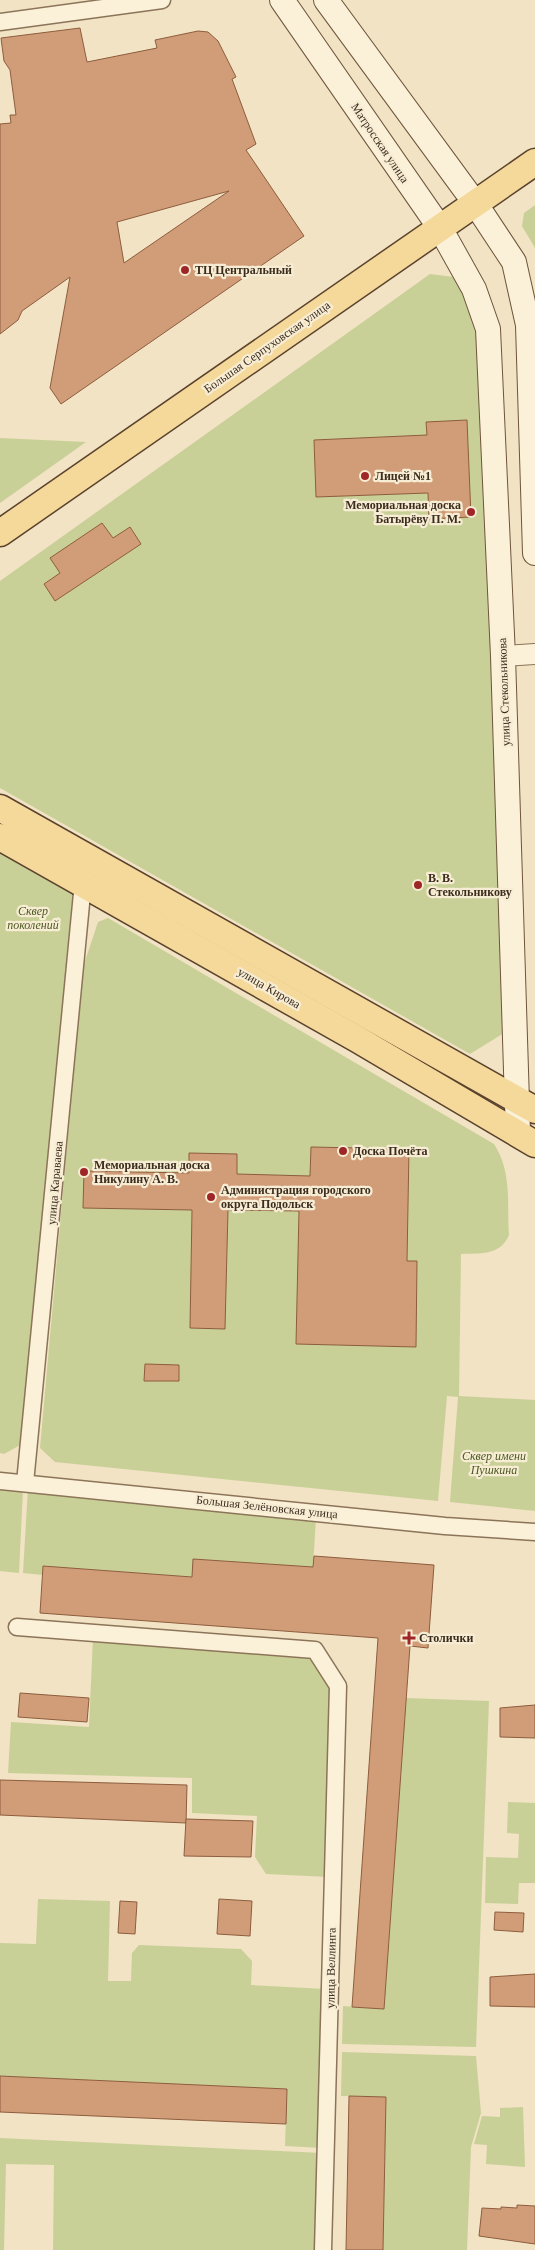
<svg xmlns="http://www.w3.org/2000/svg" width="535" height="2250" font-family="Georgia,serif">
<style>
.green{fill:#c9d097}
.building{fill:#d19d78;stroke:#8d5d3e;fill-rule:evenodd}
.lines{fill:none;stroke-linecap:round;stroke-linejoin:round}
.minor-casing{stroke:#8c7459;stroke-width:19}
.tertiary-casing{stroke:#8c7459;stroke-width:22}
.secondary-casing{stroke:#6e553c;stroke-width:26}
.primary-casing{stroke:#5a422d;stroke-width:29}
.minor{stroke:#fbf0d8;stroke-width:16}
.tertiary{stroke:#fbf0d8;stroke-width:20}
.secondary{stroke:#fbf0d8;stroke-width:24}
.primary{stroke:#f5d99a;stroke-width:26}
.poi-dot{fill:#9f2626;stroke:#f7edd4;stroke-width:2}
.labels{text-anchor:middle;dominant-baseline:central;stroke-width:4.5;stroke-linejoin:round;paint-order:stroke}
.street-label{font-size:12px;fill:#3c2c1e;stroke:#f7edd4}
.poi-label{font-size:12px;font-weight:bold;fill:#3c2c1e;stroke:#f7edd4;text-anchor:start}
.park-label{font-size:12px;font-style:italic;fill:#4c5923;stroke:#f7edd4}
</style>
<rect width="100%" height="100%" fill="#f1e3c4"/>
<g class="green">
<path d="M535,205V248L522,226L524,213Z"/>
<path d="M430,274L454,277L469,292L484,362L504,1033L470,1054L0,788V581Z"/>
<path d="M0,438L86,442L0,503Z"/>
<path d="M0,851L73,891L22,1444L4,1454L0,1453Z"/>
<path d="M108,918L494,1144C512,1171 507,1204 509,1235C500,1256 480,1253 461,1254L459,1396L535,1400V1511L450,1502L458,1397L447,1396L438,1501L55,1462L40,1448L83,967L98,922Z"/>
<path d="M0,1487L23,1489L19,1573L0,1571Z"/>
<path d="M28,1488L316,1517L313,1568L194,1559L192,1577L44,1566L43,1575L23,1573Z"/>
<path d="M93,1637L312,1654L334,1689L329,1877L266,1874L255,1857L257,1816L192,1813V1778L8,1773L11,1722L89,1727Z"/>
<path d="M406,1698L489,1701L476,2047L342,2044L343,2006L384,2009Z"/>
<path d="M508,1802L535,1803V1883H519L518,1904L485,1903L486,1857L518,1858L519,1834L507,1833Z"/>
<path d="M38,1899L110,1901L108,1981H131L132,1953L139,1945L241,1949L252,1961L251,1985L326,1989L322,2148L285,2146L287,2089L0,2076V1943L36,1944Z"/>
<path d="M342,2052L476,2056L481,2113L471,2147L467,2250H383L386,2097L341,2096Z"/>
<path d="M523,2107L525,2167L486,2164L487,2145L474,2144L482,2116L500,2117V2108Z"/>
<path d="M0,2138L322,2153L319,2250H53L54,2165L6,2164L4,2250H0Z"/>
</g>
<g class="building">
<path d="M80,28L87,62L157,48L155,40L198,31L208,32L218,41L236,77L232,79L256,144L246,150L304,236L61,404L50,388L70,277L22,311L18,320L0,334V124L11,123L10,115H16L10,70L4,61L1,38ZM229,191L124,263L117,222Z"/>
<path d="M467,420L471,517L429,519L428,493L316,497L314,440L427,435L426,422Z"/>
<path d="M102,523L113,538L130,527L141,544L55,601L44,584L60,573L50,558Z"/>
<path d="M311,1147L409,1149L407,1261H417L416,1347L296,1344L299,1211L228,1210L225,1329L190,1328L192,1210L83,1208L84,1171L189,1173V1153L237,1154V1174L310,1176Z"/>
<path d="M145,1364L179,1365V1381H144Z"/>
<path d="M314,1556L434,1565L428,1648L410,1646L384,2009L352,2007L378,1638L40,1613L43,1566L192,1577L193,1559L313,1567Z"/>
<path d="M20,1693L89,1698L87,1722L18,1717Z"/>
<path d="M535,1705V1738L500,1737V1708Z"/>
<path d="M0,1780L187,1785L186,1823L0,1815Z"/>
<path d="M186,1819L253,1821L251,1857L184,1856Z"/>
<path d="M219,1899L252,1901L250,1936L217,1934Z"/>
<path d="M120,1901L137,1902L135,1934L118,1933Z"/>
<path d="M495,1912L524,1913L523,1932L494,1930Z"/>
<path d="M535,1974V2007L490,2006V1977Z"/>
<path d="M0,2076L287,2089L286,2124L0,2112Z"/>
<path d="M349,2096L386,2097L383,2250H346Z"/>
<path d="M517,2205L535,2206V2244L479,2236L482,2208L501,2209V2207L517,2208Z"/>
</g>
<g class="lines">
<defs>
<g id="minor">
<path d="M0,22L162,0"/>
<path d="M0,1481L445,1526L535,1532"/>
<path d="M25,1483L83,883"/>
<path d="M17,1627L315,1650L338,1686L323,2250"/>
</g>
<path id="tertiary" d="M503,656L535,654"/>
<g id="secondary">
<path d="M282,0L440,228L474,289L488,329L503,656L518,1134"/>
<path d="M326,0L475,203L514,262L528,325L535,553"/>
</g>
<g id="primary">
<path d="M0,533L535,162"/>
<path d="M0,808L535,1110"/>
<path d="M0,837L357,1039L535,1144"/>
</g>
</defs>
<use href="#minor" class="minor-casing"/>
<use href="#tertiary" class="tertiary-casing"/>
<use href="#secondary" class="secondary-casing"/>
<use href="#primary" class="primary-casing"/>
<use href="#minor" class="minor"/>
<use href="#tertiary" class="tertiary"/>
<use href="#secondary" class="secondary"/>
<use href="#primary" class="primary"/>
</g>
<g class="poi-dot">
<circle cx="185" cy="270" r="5"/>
<circle cx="365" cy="476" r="5"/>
<circle cx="471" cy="512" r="5"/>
<circle cx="418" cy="885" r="5"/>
<circle cx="343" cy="1151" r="5"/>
<circle cx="84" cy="1172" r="5"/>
<circle cx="211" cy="1197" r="5"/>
<path d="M406.5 1630.5h5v5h5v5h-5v5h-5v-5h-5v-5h5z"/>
</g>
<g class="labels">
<g class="street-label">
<text transform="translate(380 143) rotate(56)">Матросская улица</text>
<text transform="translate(267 347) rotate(-35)">Большая Серпуховская улица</text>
<text transform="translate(504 692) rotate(-92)">улица Стекольникова</text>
<text transform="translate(269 988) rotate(30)">улица Кирова</text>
<text transform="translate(55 1183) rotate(-85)">улица Караваева</text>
<text transform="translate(267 1507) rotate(6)">Большая Зелёновская улица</text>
<text transform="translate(331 1968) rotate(-89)">улица Веллинга</text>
</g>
<g class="poi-label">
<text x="195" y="270">ТЦ Центральный</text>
<text x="375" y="476">Лицeй №1</text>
<text x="461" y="505" text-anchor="end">Мемориальная доска<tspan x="461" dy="14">Батырёву П. М.</tspan></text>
<text x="428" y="878">В. В.<tspan x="428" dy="14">Стекольникову</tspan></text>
<text x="353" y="1151">Доска Почёта</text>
<text x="94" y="1165">Мемориальная доска<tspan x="94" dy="14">Никулину А. В.</tspan></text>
<text x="221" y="1190">Администрация городского<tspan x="221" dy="14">округа Подольск</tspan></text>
<text x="419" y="1638">Столички</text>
</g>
<g class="park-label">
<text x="33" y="911">Сквер<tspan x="33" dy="14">поколений</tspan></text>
<text x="494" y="1456">Сквер имени<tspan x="494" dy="14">Пушкина</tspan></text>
</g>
</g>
</svg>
